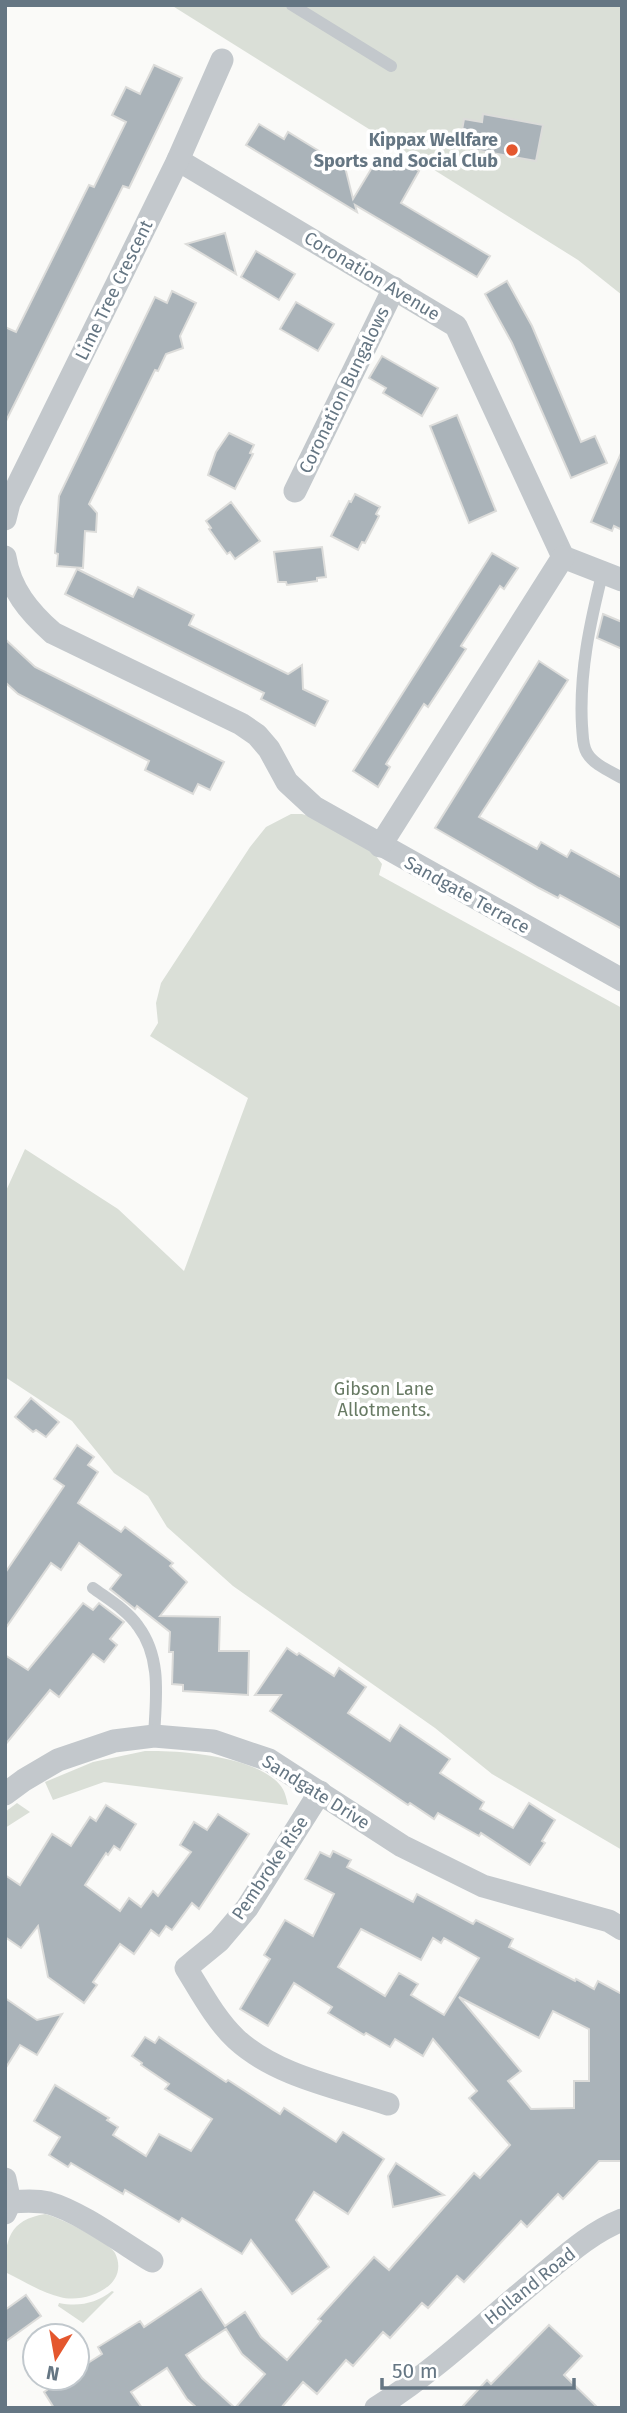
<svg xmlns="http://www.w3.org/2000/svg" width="627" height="2413" font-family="'Fira Sans',sans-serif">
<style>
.green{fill:#dadfd7}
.building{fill:#aab3b9;stroke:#dcdcda;stroke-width:2;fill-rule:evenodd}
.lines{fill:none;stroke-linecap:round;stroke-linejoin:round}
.lane{stroke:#c3c8cc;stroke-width:12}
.street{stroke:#c3c8cc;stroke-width:23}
.poi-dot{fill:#e4572e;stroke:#fff;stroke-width:2.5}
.labels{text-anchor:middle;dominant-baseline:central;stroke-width:7;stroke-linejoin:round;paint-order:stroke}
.poi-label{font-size:18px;font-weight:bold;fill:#657683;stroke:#fff;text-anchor:end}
.street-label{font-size:18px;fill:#657683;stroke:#fff}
.park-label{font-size:18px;fill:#687a64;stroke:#fff}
</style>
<rect width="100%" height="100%" fill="#fafaf8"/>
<g class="green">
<path d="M171,5H622V295L578,260Z"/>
<path d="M291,814H302L312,817L373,852L382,864L379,875L622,1008V1850L492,1774L435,1728L233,1586L167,1527L148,1496L114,1473L72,1421L5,1377V1193L25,1149L118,1209L184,1271L248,1098L150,1036L158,1023L156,1003L161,983L250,847L266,827Z"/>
<path d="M145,1751C180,1750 256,1756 280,1785C285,1791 286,1797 288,1805L104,1782L53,1800L45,1782L93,1762Z"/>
<path d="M17,1803L30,1812L5,1828V1812Z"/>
<path d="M45,2214C57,2216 109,2242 115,2253C131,2286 85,2304 60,2297C42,2293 22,2280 5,2272C5,2240 9,2220 45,2214Z"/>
<path d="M112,2291L114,2292L83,2323L58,2306L59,2303C80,2307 96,2303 112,2291Z"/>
</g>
<g class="building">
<path d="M154,65L182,78L129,188L123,186L5,423V327L16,332L89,185L94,187L126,122L112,115L126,87L140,94Z"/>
<path d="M483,114L543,125L536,161L459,147L464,119L482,122Z"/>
<path d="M259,124L284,139L288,132L332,159L342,155L353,199L379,156L394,165L398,158L419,171L401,203L490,256L477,277L355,205L357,212L246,145Z"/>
<path d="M225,233L236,274L186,244Z"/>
<path d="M256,251L295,274L279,300L241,277Z"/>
<path d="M507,281L532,326L581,442L595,436L607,463L571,478L512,343L485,294Z"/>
<path d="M172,291L196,303L180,336L183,348L166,354L158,371L155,370L89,504L97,513L96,532L85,531L83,568L57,566L58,554L55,553L59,496L155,297L167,303Z"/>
<path d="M296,302L334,324L318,351L280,329Z"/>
<path d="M382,356L438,388L422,416L383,393L386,388L369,378Z"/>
<path d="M457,415L496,511L469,523L430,426Z"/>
<path d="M229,433L254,445L250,453L253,454L235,489L208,475L216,452Z"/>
<path d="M622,451V530L614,526L612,531L591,522Z"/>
<path d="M355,494L380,507L376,514L379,516L365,543L362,542L358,550L331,536L349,501L351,502Z"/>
<path d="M231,502L260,541L235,559L230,552L227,554L209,529L211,528L206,521Z"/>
<path d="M322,547L326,577L317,578V581L287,585L286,582H278L274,552Z"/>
<path d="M492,553L518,568L504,589L500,586L461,646L466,649L428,707L424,704L386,764L390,767L378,787L353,771Z"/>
<path d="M77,569L133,597L138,587L194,615L189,625L288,674L302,665L303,689L328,701L315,726L261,699L264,693L65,594Z"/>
<path d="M603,614L622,622V649L597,638Z"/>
<path d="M5,639L35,667L224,762L210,790L198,784L193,794L145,770L149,761L18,694L5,682Z"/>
<path d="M539,661L568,680L479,817L537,849L541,842L567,857L571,850L622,878V929L560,895L558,898L539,888L435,828Z"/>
<path d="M31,1398L59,1422L46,1437L36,1430L33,1432L15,1417Z"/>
<path d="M77,1445L94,1457L88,1465L98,1472L78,1503L121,1532L125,1527L173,1563L170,1566L187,1582L160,1616L220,1617L219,1651H249L248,1695L183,1691V1685L172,1684L173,1652H169L170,1632L137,1606L135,1609L110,1589L121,1575L79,1543L61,1570L51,1563L5,1629V1573L64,1486L54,1479Z"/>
<path d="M83,1603L93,1610L99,1603L124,1622L110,1639L117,1645L104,1662L93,1654L59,1697L50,1690L5,1745V1655L28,1670Z"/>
<path d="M287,1648L297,1655L299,1653L334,1676L339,1668L366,1687L348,1713L390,1741L400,1725L450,1759L440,1773L484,1802L480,1809L513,1828L529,1803L555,1820L542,1841L545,1843L530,1865L481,1833L479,1836L438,1813L434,1819L410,1803L408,1805L270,1711L281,1695H255Z"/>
<path d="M106,1805L136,1824L120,1850L114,1846L108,1855L106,1853L85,1885L120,1911L129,1898L141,1907L153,1891L158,1896L191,1852L180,1845L194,1822L207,1830L218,1814L249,1834L199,1909L192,1903L172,1930L166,1926L159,1936L151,1930L134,1954L120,1944L93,1982L97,1985L84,2003L48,1977L38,1926L21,1948L5,1937V1875L20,1885L52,1834L71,1846L90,1817L96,1821Z"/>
<path d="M333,1851L351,1860L347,1867L413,1902L417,1894L473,1924L476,1920L513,1939L509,1947L575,1981L576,1979L594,1989L598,1981L622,1994V2161H599L563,2199L558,2194L527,2227L521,2221L464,2282L457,2276L428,2308L422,2303L390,2338L383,2332L353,2366L346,2360L317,2394L303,2382L281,2408H235L265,2374L242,2354L226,2329L186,2355L202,2378L235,2408H197L187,2399L167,2368L131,2392L142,2408H54L44,2392L65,2378H77V2370L102,2354L98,2347L140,2321L144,2327L201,2289L225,2326L245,2312L261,2337L287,2360L321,2321L318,2319L374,2257L389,2270L474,2173L480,2178L510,2145L469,2098L477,2091L433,2039L423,2056L395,2039L390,2047L366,2033L364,2035L328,2013L332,2007L294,1983L268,2026L240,2009L270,1959L264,1955L285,1920L313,1936L334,1894L305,1879L320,1852L330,1857ZM361,1929L421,1960L433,1938L441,1943L444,1938L479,1958L444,2015L411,1995L418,1984L399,1973L385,1996L338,1967ZM459,1997L539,2038L553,2011L589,2029V2081H574V2108L531,2109L508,2081L521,2071Z"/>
<path d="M5,1998L37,2020L62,2014L37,2055L20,2045L5,2069Z"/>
<path d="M145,2037L155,2043L159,2037L226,2082L228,2080L280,2114L284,2108L336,2142L343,2132L384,2159L348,2214L314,2192L296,2220L329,2267L292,2294L251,2240L242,2254L182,2218L179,2222L125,2190L123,2194L71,2163L68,2167L49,2155L60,2137L34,2121L55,2085L109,2118L107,2120L118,2127L113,2135L146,2156L159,2134L191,2151L212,2119L165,2089L169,2084L141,2065L142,2063L132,2056Z"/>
<path d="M396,2163L444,2195L393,2207L388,2176Z"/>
<path d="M26,2295L41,2316L5,2342V2310Z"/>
<path d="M549,2325L582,2356L564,2375L598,2408H461L487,2380L491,2384Z"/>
</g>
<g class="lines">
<g class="lane">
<path d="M292,5L391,66"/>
<path d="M603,571C590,622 579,673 582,726C583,735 582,745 587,753C594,765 610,771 622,778"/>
<path d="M93,1588C108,1599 127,1610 138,1626C162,1658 156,1698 154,1736"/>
</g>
<g class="street">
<path d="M178,160L456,326L563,557"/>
<path d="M295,491L394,288"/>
<path d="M5,519L9,503L178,160L222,60"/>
<path d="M5,557C10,589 29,612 53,633L241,724L257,735L269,749L287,782L314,807L622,980"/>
<path d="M563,557L622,580"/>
<path d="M380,846L563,557"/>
<path d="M320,1792L247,1908L219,1941L186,1968C201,1992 215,2019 236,2039C276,2076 337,2087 388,2104"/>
<path d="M5,1794L24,1780L58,1760L114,1741L154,1736L213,1741L269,1760L402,1846L483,1886L609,1921L622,1929"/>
<path d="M5,2179L10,2202L5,2213"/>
<path d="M10,2202C23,2201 36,2200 49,2203C79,2211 124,2244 152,2261"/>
<path d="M376,2408C435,2371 482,2325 535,2281C562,2259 589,2233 622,2220"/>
</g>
</g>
<circle class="poi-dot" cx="512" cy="150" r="7"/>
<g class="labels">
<g class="poi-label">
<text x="498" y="140">Kippax Wellfare<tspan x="498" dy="21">Sports and Social Club</tspan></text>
</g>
<g class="street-label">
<text transform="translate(372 276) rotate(31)">Coronation Avenue</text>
<text transform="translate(114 290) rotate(-64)">Lime Tree Crescent</text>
<text transform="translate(344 390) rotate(-64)">Coronation Bungalows</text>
<text transform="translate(467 895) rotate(29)">Sandgate Terrace</text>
<text transform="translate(316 1792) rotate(32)">Sandgate Drive</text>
<text transform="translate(270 1868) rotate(-56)">Pembroke Rise</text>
<text transform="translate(530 2286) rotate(-39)">Holland Road</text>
</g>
<g class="park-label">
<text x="384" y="1389">Gibson Lane<tspan x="384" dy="21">Allotments.</tspan></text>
</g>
</g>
<rect width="627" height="2413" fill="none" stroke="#657683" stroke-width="14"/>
<g transform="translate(56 2357) rotate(191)"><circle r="33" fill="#ffffff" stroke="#c1c8cd" stroke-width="2"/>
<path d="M0-5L12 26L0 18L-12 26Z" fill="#e4572e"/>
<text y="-10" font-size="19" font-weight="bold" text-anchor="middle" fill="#657683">N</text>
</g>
<path d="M382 2378v10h192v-10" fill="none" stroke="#657683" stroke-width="3.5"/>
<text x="392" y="2378" font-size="21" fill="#657683" stroke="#ffffff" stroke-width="5" paint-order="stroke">50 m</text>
</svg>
